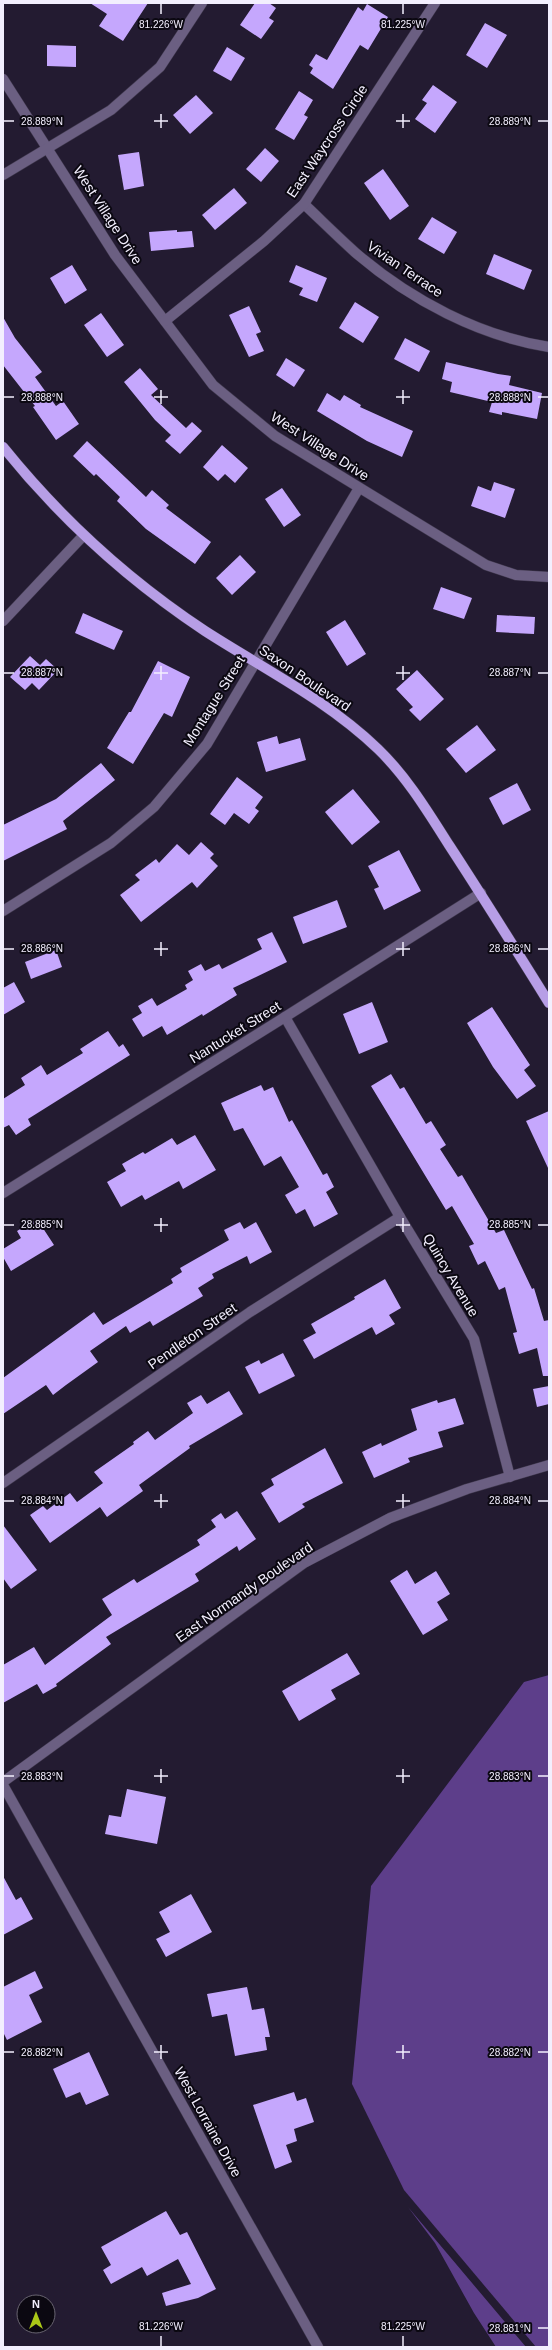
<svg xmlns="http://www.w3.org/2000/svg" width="552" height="2350" font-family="Helvetica,sans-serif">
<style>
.water{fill:#5d3e8a}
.building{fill:#c5a7fd}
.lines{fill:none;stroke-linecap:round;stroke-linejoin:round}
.minor-casing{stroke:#40394e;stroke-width:11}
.major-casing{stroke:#40394e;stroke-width:11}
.minor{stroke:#6b5f82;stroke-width:10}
.major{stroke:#b79ee6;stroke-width:10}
.ticks{fill:none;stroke:#f3effe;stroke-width:1.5}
.labels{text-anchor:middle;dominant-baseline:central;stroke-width:4;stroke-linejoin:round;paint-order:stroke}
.street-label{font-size:14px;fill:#f3effe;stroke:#0b0811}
.ticks-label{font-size:10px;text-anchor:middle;fill:#f3effe;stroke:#0b0811;stroke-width:4;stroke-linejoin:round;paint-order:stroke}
</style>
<rect width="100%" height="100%" fill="#231b31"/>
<g class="water">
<path d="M549,1675V2347H536L404,2190L352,2084L371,1886L524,1682Z"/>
<path d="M408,2207L526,2347H496L474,2313L435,2243Z"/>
</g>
<g class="building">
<path d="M90,3H148L123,41L99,26L107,14Z"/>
<path d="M255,3H269L276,8L269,18L274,21L261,39L240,25Z"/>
<path d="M367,4L388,17L368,50L360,45L333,89L310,73L313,68L309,65L316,54L327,60L358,7L363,11Z"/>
<path d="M485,23L507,35L487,68L466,55Z"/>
<path d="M47,45L76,46V67L47,66Z"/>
<path d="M227,47L245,58L231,81L213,71Z"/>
<path d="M433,85L457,102L435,133L415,119L427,103L422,100Z"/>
<path d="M299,91L313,100L304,115L308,117L294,140L275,129Z"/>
<path d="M196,95L213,113L190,134L173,115Z"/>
<path d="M265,148L279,161L261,182L246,169Z"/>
<path d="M139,152L144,186L124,190L118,155Z"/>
<path d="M383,169L409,206L390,220L364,183Z"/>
<path d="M234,188L247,203L215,230L202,215Z"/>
<path d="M432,217L457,232L444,254L418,239Z"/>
<path d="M177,230V232L192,231L194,247L151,251L149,232Z"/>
<path d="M494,254L532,270L524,290L486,274Z"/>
<path d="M72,265L87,290L65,304L50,278Z"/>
<path d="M296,265L327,278L317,302L299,295L303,288L289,282Z"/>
<path d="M355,302L379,317L363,343L339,328Z"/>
<path d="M249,306L261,332L256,334L264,351L249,357L229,315Z"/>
<path d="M101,313L124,345L107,357L84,325Z"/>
<path d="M3,317L15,338L42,372L35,377L56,406L63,401L79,424L56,440L33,407L35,406L3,365Z"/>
<path d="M405,338L430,351L419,372L394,359Z"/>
<path d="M286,358L305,370L294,387L276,375Z"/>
<path d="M446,362L498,374L511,376L509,385L542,393L537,419L502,412V415L489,412L492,402L450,392L452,382L442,379Z"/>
<path d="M140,368L158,389L151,395L186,428L192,422L202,431L180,454L165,441L171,435L155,420L124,382Z"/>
<path d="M327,393L340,401L344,395L361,405L360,407L413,431L402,457L367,441L317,411Z"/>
<path d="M87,441L146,497L152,490L169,505L166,508L211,542L195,564L146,529L117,501L120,497L96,474L94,476L73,456Z"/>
<path d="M222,445L248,468L235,483L225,474L218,481L203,467Z"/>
<path d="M494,482L515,489L505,518L471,506L478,486L491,491Z"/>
<path d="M282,488L301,515L284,527L265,499Z"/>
<path d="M240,555L256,572L232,595L216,578Z"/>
<path d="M441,587L472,598L464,619L433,609Z"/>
<path d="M83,613L123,631L114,650L75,633Z"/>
<path d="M497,615L535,617L534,634L496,632Z"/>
<path d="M345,620L366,654L347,666L326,632Z"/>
<path d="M30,656L40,665L46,659L58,670L39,690L32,683L25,690L10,677Z"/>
<path d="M158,661L190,677L172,717L164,713L133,764L107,748L129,712H131Z"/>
<path d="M417,670L444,699L420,721L409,710L413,707L396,689Z"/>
<path d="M477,725L496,750L466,773L446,749Z"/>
<path d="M277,736L279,744L300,738L306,760L266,772L257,742Z"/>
<path d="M101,763L115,780L63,821L67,829L3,861V825L56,799Z"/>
<path d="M237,777L263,797L255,808L259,811L249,824L234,813L225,825L210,814Z"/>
<path d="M517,783L531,810L503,825L489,798Z"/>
<path d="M353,789L380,822L352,845L325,812Z"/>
<path d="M201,842L214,854L210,858L218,866L197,888L192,882L141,922L120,895L140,880L135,875L156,859L159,863L177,844L189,855Z"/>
<path d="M399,850L421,891L384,910L374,889L379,887L368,866Z"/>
<path d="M337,900L347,927L303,944L293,917Z"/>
<path d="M272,932L287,962L233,988L237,995L203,1016L202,1014L167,1035L162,1026L143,1037L132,1019L142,1013L138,1006L152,998L157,1006L187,989L185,985L193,980L188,971L201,964L205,971L219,964L222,969L262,949L257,939Z"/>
<path d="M56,950L62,967L31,979L25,962Z"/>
<path d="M14,982L25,1002L3,1015V988Z"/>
<path d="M372,1002L388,1042L359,1054L343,1014Z"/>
<path d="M492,1007L530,1065L524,1070L536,1086L517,1099L493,1067L467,1023Z"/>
<path d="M108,1031L119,1047L123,1044L130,1055L28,1119L31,1125L16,1135L9,1125L3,1128V1099L25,1085L21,1078L41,1065L47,1075L83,1053L80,1049Z"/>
<path d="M391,1074L400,1089L404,1087L426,1124L431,1121L446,1145L440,1149L458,1177L462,1175L496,1233L504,1230L532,1289L534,1288L544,1321L549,1320V1376H543L537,1348L519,1354L513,1333L517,1332L505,1287L499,1290L485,1261L478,1265L469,1246L474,1244L452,1206L446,1210L371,1086Z"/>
<path d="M261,1085L264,1091L273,1087L289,1122L292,1120L323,1175L327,1173L334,1187L326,1192L338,1214L314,1227L305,1209L296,1214L285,1195L299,1187L281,1156L264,1166L243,1128L234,1131L221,1103Z"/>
<path d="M549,1111V1170L526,1121Z"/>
<path d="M195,1135L216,1170L183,1189L179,1181L145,1200L142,1195L121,1207L107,1182L126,1171L122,1164L143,1152L145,1154L172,1138L177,1145Z"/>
<path d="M37,1219L54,1245L11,1271L3,1257V1249L21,1238L17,1231Z"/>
<path d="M240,1222L244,1229L256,1222L272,1252L250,1264L247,1256L212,1274L214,1278L198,1288L203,1296L153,1326L150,1321L130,1333L126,1326L90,1351L98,1362L66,1385L53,1395L46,1385L3,1414V1378L94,1312L103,1325L173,1283L171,1279L182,1272L180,1268L229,1240L224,1230Z"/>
<path d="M385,1279L401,1308L389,1315L395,1324L376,1335L372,1327L314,1359L303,1340L316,1333L311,1324L355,1299L354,1297Z"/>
<path d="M283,1353L295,1376L259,1394L245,1367L259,1360L261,1364Z"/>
<path d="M549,1386V1404L537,1407L533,1389Z"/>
<path d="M229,1391L243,1414L189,1446L190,1448L139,1485L143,1491L107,1517L100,1507L50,1543L30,1515L43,1506L47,1510L70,1493L77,1502L103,1483L94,1472L134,1444L133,1442L148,1431L155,1440L193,1413L187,1403L201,1395L207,1404Z"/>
<path d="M455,1398L464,1424L438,1432L443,1447L408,1458L410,1462L374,1478L362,1452L381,1443L382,1446L417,1430L411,1409L437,1400L438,1403Z"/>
<path d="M325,1448L343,1483L302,1504L305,1507L279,1523L261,1493L274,1485L271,1479Z"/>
<path d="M237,1511L256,1539L239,1551L237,1546L195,1574L199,1581L106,1637L111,1644L56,1684L57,1686L43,1694L37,1684L3,1703V1665L34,1647L45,1665L112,1615L102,1599L134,1579L137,1583L200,1545L197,1540L216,1527L211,1520L221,1513L225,1519Z"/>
<path d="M3,1525L37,1570L11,1589L3,1578Z"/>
<path d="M407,1570L415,1584L436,1571L450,1594L437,1602L448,1620L423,1635L390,1581Z"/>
<path d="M347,1653L360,1674L331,1690L336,1699L299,1721L282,1691Z"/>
<path d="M127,1789L166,1797L157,1844L105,1834L109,1815L121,1817Z"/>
<path d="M3,1876L16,1900L21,1897L33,1919L3,1935Z"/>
<path d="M191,1894L212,1932L166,1957L156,1939L170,1932L159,1912Z"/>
<path d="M35,1971L43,1988L29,1995L42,2022L7,2040L3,2032V1987Z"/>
<path d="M247,1987L252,2010L264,2008L270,2037H265L267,2050L235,2056L227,2014L212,2017L207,1994Z"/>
<path d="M89,2052L109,2095L86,2105L80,2092L66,2098L53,2069Z"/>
<path d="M294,2092L297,2101L306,2098L314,2122L294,2129L297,2141L286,2145L292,2162L275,2169L253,2105Z"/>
<path d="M166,2211L180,2235L187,2232L216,2289L198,2298L166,2306L162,2293L191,2284L178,2259L147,2276L142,2267L111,2284L103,2270L111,2265L101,2247Z"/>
</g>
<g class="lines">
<defs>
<g id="minor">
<path d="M3,79L115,255L213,385L275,436L486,565L516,575L549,577"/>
<path d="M3,175L111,110L160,67L202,3"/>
<path d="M304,204C322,221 339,238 357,254C411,300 479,336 549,347"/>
<path d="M165,321L264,241L304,204L435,3"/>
<path d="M3,621L83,536"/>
<path d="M3,911L111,843L154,807L207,744L359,488"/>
<path d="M285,1017L400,1217L474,1339L510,1477"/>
<path d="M3,1193L285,1017L481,893"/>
<path d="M3,1483L250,1312L400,1217"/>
<path d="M3,1782L304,1563L390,1518L467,1489L549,1465"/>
<path d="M3,1785L318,2347"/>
</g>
<path id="major" d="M3,447C61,519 128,580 205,631C264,669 327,700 378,749C407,777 428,812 449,845C483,897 516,950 549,1003"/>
</defs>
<use href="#minor" class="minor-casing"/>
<use href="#major" class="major-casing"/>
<use href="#minor" class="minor"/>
<use href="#major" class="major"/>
</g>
<path class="ticks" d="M161,4V14M403,4V14M161,114V128M403,114V128M4,121H14M154,121H168M396,121H410M538,121H548M161,390V404M403,390V404M4,397H14M154,397H168M396,397H410M538,397H548M161,666V680M403,666V680M4,673H14M154,673H168M396,673H410M538,673H548M161,942V956M403,942V956M4,949H14M154,949H168M396,949H410M538,949H548M161,1218V1232M403,1218V1232M4,1225H14M154,1225H168M396,1225H410M538,1225H548M161,1494V1508M403,1494V1508M4,1501H14M154,1501H168M396,1501H410M538,1501H548M161,1769V1783M403,1769V1783M4,1776H14M154,1776H168M396,1776H410M538,1776H548M161,2045V2059M403,2045V2059M4,2052H14M154,2052H168M396,2052H410M538,2052H548M538,2328H548M161,2336V2346M403,2336V2346"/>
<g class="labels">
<g class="street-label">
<text transform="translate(327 141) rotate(-56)">East Waycross Circle</text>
<text transform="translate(108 215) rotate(57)">West Village Drive</text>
<text transform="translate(405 269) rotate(34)">Vivian Terrace</text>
<text transform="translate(320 446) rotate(33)">West Village Drive</text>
<text transform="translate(305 678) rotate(34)">Saxon Boulevard</text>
<text transform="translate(214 701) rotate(-58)">Montague Street</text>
<text transform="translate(235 1032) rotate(-32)">Nantucket Street</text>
<text transform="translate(451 1275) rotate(59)">Quincy Avenue</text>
<text transform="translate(192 1336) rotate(-35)">Pendleton Street</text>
<text transform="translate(244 1592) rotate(-35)">East Normandy Boulevard</text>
<text transform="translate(208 2122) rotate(61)">West Lorraine Drive</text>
</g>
</g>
<g class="ticks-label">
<text x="161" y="28">81.226°W</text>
<text x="403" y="28">81.225°W</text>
<text x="42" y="125">28.889°N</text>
<text x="510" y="125">28.889°N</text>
<text x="42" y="401">28.888°N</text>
<text x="510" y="401">28.888°N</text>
<text x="42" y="676">28.887°N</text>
<text x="510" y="676">28.887°N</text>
<text x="42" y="952">28.886°N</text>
<text x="510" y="952">28.886°N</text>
<text x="42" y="1228">28.885°N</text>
<text x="510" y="1228">28.885°N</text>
<text x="42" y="1504">28.884°N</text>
<text x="510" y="1504">28.884°N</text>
<text x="42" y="1780">28.883°N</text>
<text x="510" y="1780">28.883°N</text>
<text x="42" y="2056">28.882°N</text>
<text x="510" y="2056">28.882°N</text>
<text x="161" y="2330">81.226°W</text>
<text x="403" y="2330">81.225°W</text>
<text x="510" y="2332">28.881°N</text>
</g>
<rect width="552" height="2350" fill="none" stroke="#f3effe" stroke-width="8"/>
<g transform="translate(36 2314)"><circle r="19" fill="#0b0811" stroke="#686470"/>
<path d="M0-3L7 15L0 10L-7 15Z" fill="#aac718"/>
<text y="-6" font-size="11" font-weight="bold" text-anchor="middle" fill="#f3effe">N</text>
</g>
</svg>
